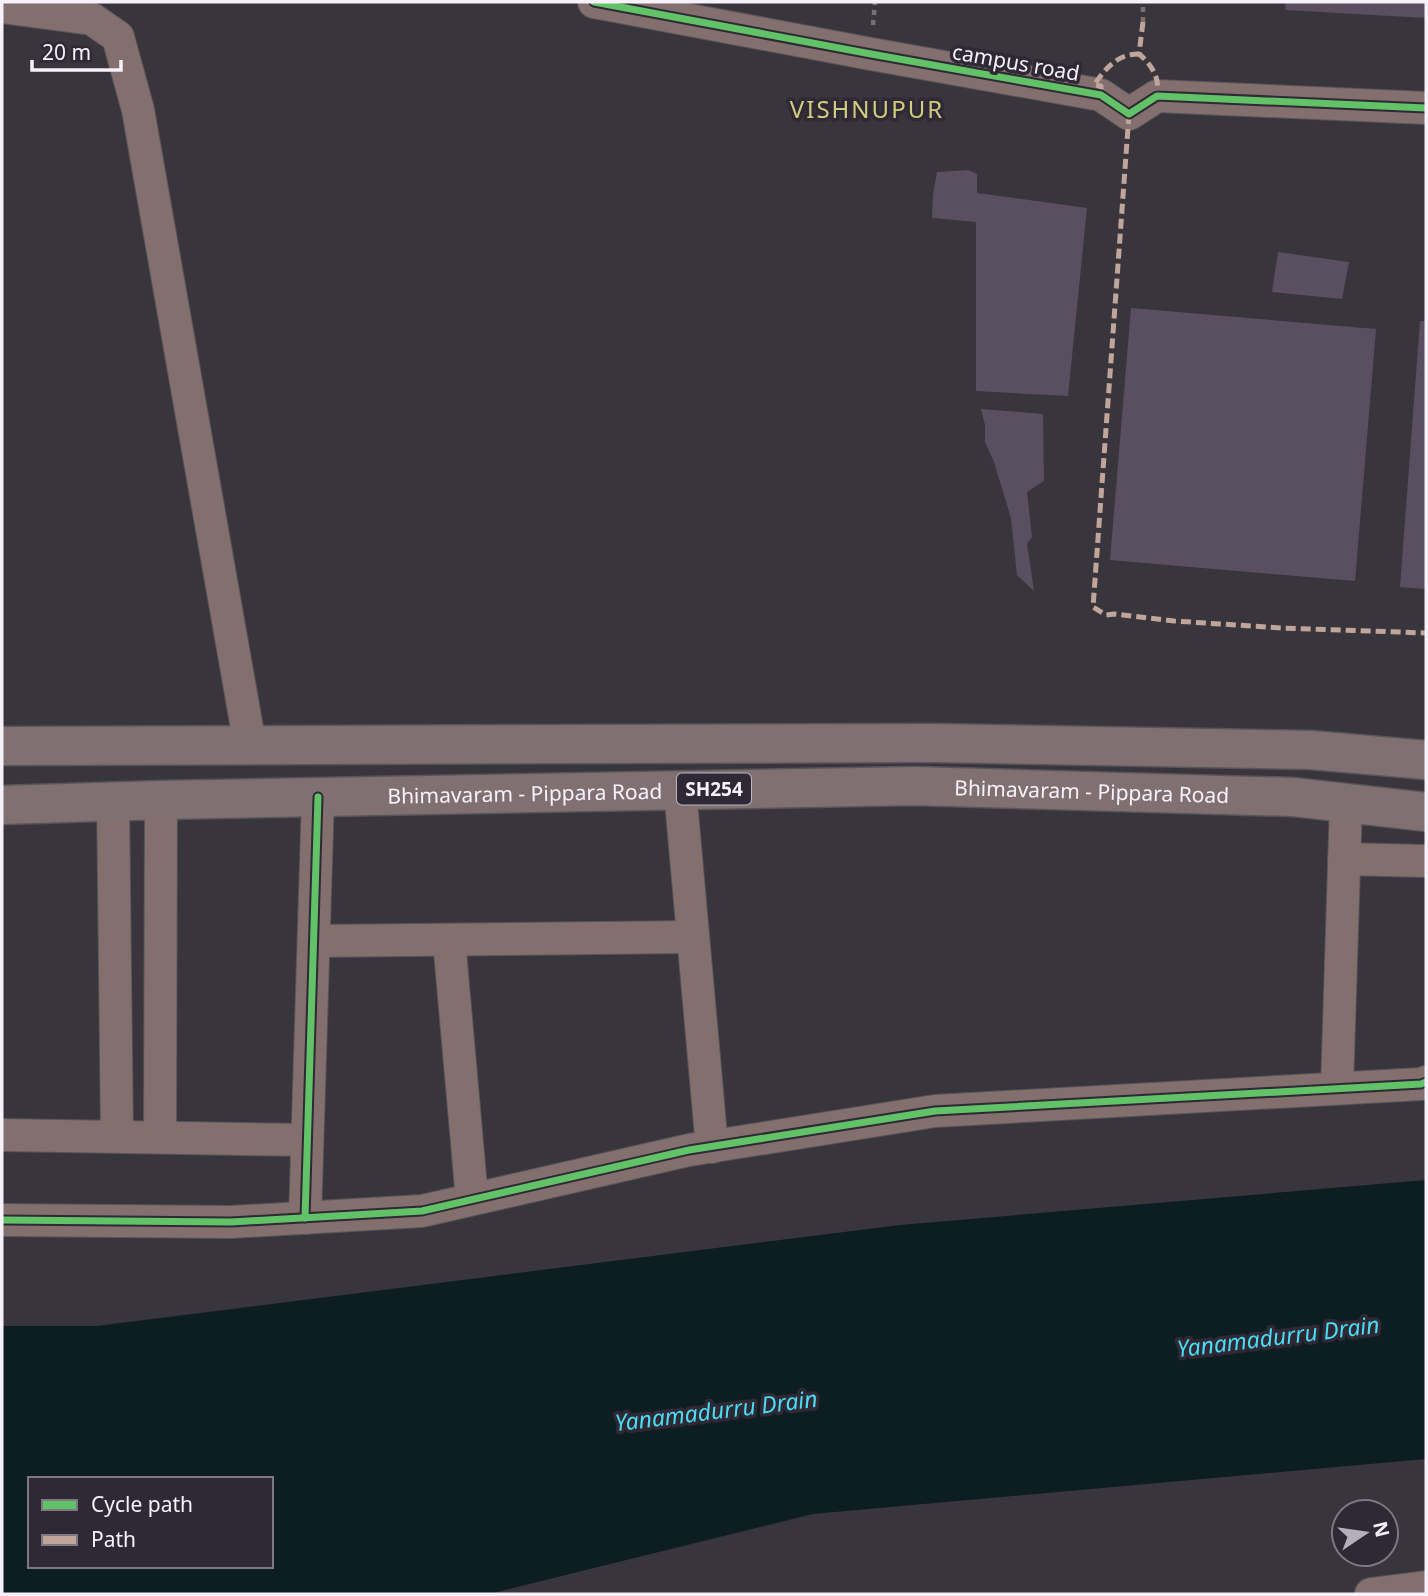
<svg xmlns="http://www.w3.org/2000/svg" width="1428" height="1596" font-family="'Noto Sans',sans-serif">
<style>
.water{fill:#0d1e22;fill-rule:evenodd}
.building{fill:#5a4f61}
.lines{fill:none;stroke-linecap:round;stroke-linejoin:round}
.minor-casing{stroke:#57545a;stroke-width:34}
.major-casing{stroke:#57545a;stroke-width:41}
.path{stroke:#7b6f70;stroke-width:4.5;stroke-dasharray:5 5;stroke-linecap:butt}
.minor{stroke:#836f6d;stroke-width:32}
.major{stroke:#807071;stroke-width:38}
.quiet{stroke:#c0a59a;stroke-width:5;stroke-dasharray:10 5;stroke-linecap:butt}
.cycleway-casing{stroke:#2f2835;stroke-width:11}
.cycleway{stroke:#61c268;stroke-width:7}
.labels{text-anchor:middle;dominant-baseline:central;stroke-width:7;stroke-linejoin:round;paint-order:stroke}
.shield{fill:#2f2835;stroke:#bab5bf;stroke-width:2}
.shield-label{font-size:19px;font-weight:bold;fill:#f6f1fa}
.street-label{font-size:21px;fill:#f6f1fa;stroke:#2f2835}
.water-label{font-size:23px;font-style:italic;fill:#4adef4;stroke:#2f2835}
.quarter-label{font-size:24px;letter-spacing:2px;fill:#d1cc7e;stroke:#2f2835}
</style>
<rect width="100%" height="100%" fill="#39353c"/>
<path class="water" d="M1426,1180V1459L813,1514L489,1594H2V1326H96L900,1225ZM30,1479H271V1566H30Z"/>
<g class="building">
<path d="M1286,2H1426V18L1285,10Z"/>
<path d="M968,170L977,174V193L1087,208L1068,396L976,391V222L932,218L933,195L937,172Z"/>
<path d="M1278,252L1349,262L1342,299L1272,292Z"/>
<path d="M1131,308L1376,329L1355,581L1110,560Z"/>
<path d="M1420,321H1426V589L1400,587Z"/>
<path d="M981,409L1043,414L1044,481L1027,492L1032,537L1027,544L1034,591L1017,575L1011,518L994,462L985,442V425Z"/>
</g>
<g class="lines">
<defs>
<g id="minor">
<path d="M594,2L871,54L1101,95L1129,114L1157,96L1426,108"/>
<path d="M2,7L92,19L118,37L138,110L250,745"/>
<path d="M680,790L712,1147"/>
<path d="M113,801L117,1136"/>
<path d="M1344,859L1426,861"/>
<path d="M449,940L472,1199"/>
<path d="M314,941L693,937"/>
<path d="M1337,1088L1346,803"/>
<path d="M2,1135L307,1140"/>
<path d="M160,1137L161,800"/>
<path d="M305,1218L318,797"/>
<path d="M2,1220L231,1222L422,1211L689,1150L935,1111L1421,1084L1426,1082"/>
<path d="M1371,1594L1426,1587"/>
</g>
<g id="major">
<path d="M2,746L934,743L1311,750L1426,760"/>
<path id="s1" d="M2,805L161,800L915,786L1293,797L1426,812"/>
</g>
</defs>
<use href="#minor" class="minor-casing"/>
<use href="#major" class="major-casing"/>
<g class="path">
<path d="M1143,22V2"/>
<path d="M873,25L875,2"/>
</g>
<use href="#minor" class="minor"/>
<use href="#major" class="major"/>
<g class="quiet">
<path d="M1143,22L1139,54C1150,63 1160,77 1157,91"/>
<path d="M1101,91V86L1094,85C1106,68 1117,54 1139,54"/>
<path d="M1129,114L1093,607L1106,615L1114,614L1174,621L1282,628L1426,633"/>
</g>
<defs>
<g id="cycleway">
<path d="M594,2L871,54L1101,95L1129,114L1157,96L1426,108"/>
<path d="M305,1218L318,797"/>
<path d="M2,1220L231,1222L422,1211L689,1150L935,1111L1421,1084L1426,1082"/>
</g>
</defs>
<use href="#cycleway" class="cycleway-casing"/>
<use href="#cycleway" class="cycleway"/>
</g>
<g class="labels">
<rect class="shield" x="677" y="773.5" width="74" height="31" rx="5"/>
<g class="shield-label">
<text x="714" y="789">SH254</text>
</g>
<g class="street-label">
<text transform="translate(1016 62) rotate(10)">campus road</text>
<text stroke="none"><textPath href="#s1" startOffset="1090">Bhimavaram - Pippara Road</textPath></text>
<text stroke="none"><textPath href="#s1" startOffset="523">Bhimavaram - Pippara Road</textPath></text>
</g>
<g class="water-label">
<text transform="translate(1278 1336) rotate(-7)">Yanamadurru Drain</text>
<text transform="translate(716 1410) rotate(-7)">Yanamadurru Drain</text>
</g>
<g class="quarter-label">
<text x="867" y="108">VISHNUPUR</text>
</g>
</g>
<rect width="1428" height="1596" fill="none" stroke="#f6f1fa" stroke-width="7"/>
<rect x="28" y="1477" width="245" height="91" fill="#2f2835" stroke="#7f7884" stroke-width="2"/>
<rect x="42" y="1500" width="35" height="10" fill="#61c268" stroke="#7f7884" stroke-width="2"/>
<text x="91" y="1512" font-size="21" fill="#f6f1fa">Cycle path</text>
<rect x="42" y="1535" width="35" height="10" fill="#c0a59a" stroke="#7f7884" stroke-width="2"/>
<text x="91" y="1547" font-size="21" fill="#f6f1fa">Path</text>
<g transform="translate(1365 1533) rotate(77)"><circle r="33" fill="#2f2835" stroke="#7f7884" stroke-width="2"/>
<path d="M0-5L12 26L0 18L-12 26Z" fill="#b4afb8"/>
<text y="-10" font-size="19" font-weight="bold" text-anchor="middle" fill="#f6f1fa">N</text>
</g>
<path d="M32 60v10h89v-10" fill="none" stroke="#f6f1fa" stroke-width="3.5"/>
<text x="42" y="60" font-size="21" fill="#f6f1fa" stroke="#2f2835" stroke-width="5" paint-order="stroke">20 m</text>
</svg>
